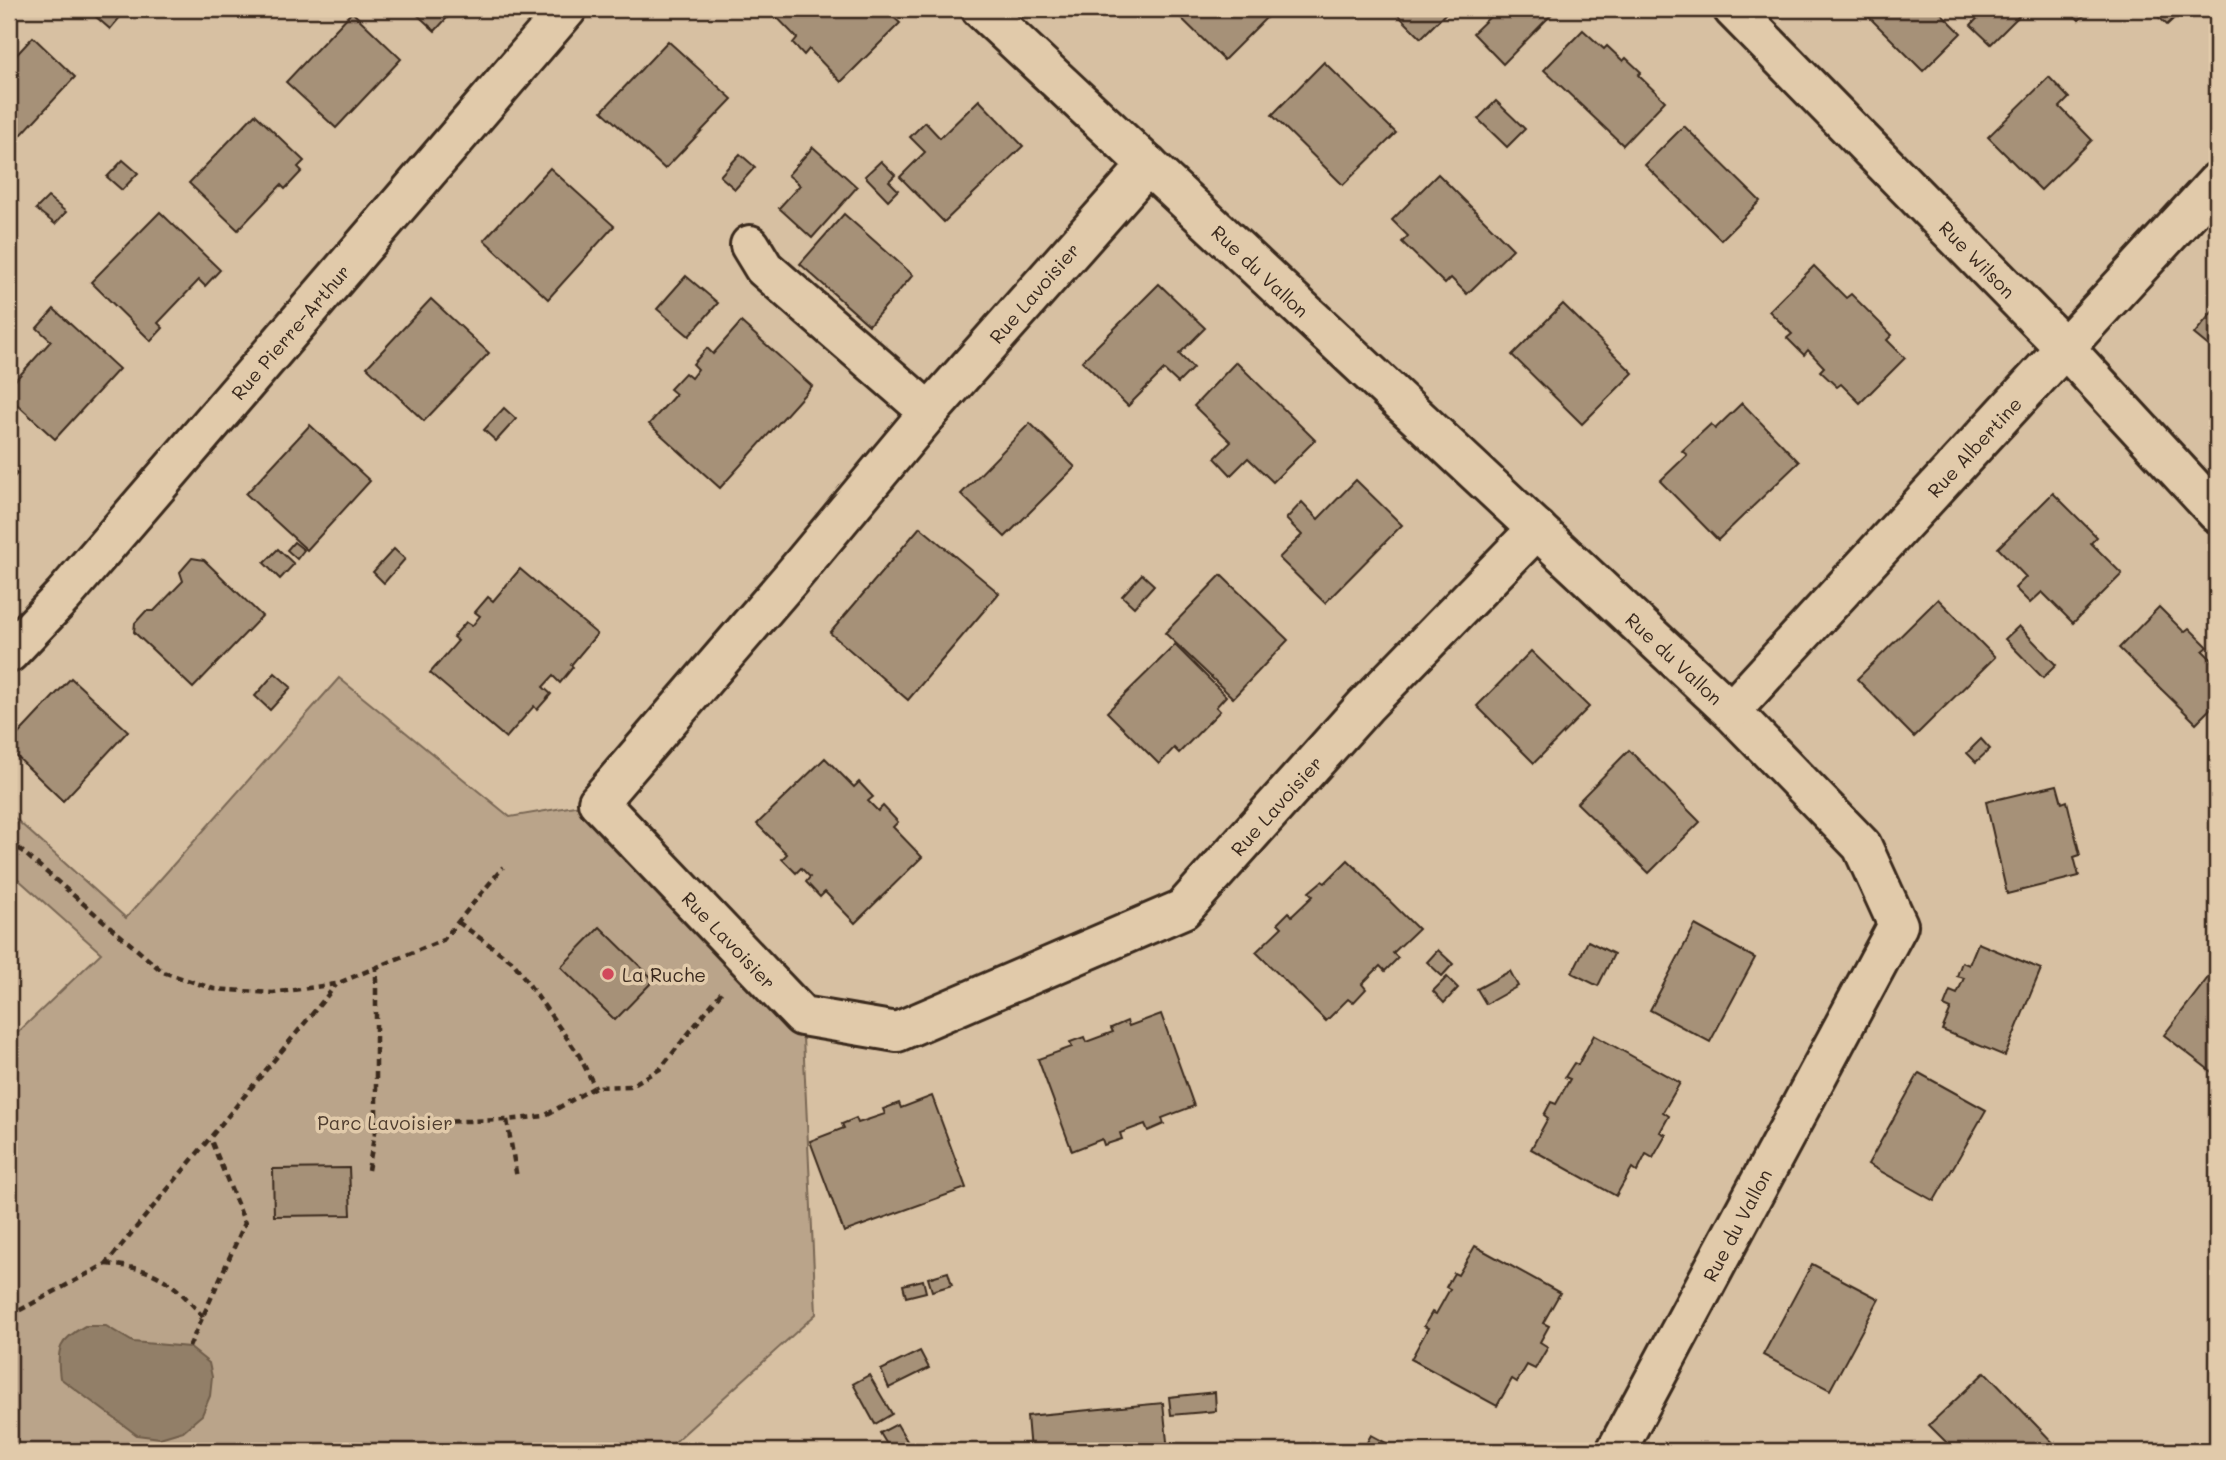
<svg xmlns="http://www.w3.org/2000/svg" width="2226" height="1460" font-family="Mali,sans-serif">
<style>
.green{fill:#baa48a;stroke:#7a6754;stroke-width:2}
.water{fill:#927f68;stroke:#6f5d4a;stroke-width:2}
.building{fill:#a69178;stroke:#3b2a1e;stroke-width:2}
.lines{fill:none;stroke-linecap:round;stroke-linejoin:round}
.minor-casing{stroke:#3b2a1e;stroke-width:44}
.path{stroke:#3b2a1e;stroke-width:4.5;stroke-dasharray:7 5;stroke-linecap:butt}
.minor{stroke:#e1caaa;stroke-width:38}
.poi-dot{fill:#d1495b;stroke:#e1caaa;stroke-width:2.5}
.labels{text-anchor:middle;dominant-baseline:central;stroke-width:7;stroke-linejoin:round;paint-order:stroke}
.street-label{font-size:19px;fill:#3b2a1e;stroke:#e1caaa}
.poi-label{font-size:19px;fill:#3b2a1e;stroke:#e1caaa;text-anchor:start}
.park-label{font-size:19px;fill:#4e3c2e;stroke:#e1caaa}
</style>
<rect width="100%" height="100%" fill="#d7c0a2"/>
<filter id="ink" filterUnits="userSpaceOnUse"><feTurbulence type="fractalNoise" baseFrequency=".0143" numOctaves="2"/><feDisplacementMap in="SourceGraphic" scale="14" xChannelSelector="R" yChannelSelector="G"/><feConvolveMatrix kernelMatrix="1 2 1 2 8 2 1 2 1" color-interpolation-filters="sRGB"/></filter>
<g filter="url(#ink)">
<path class="green" d="M339,678L510,817L598,802L802,1016L816,1314L665,1451H9V1041L101,953L9,871V813L126,918Z"/>
<path class="water" d="M85,1326H106L133,1342L189,1347L209,1363L212,1377L210,1396L202,1415L183,1431L160,1438L137,1435L60,1378C56,1349 59,1340 85,1326Z"/>
<g class="building">
<path d="M87,9H127L110,29Z"/>
<path d="M411,9H455L435,31Z"/>
<path d="M769,9H896L890,14L900,23L841,82L809,49L804,55L793,43L797,38Z"/>
<path d="M1172,9H1275L1224,60Z"/>
<path d="M1397,9H1450L1421,38L1394,11Z"/>
<path d="M1479,9H1494L1487,16Z"/>
<path d="M1498,9H1557L1503,64L1473,33Z"/>
<path d="M1861,9H1937L1961,33L1923,71Z"/>
<path d="M1986,9H2026L1991,44L1971,25Z"/>
<path d="M2069,9H2091L2079,20Z"/>
<path d="M2150,9H2184L2167,25Z"/>
<path d="M352,12L401,59L336,128L286,82Z"/>
<path d="M1583,30L1604,49L1607,46L1623,61L1626,58L1641,72L1638,75L1665,101L1623,145L1544,70Z"/>
<path d="M33,37L75,77L9,148V63Z"/>
<path d="M668,41L732,99L665,169L602,111Z"/>
<path d="M1324,62L1396,133L1343,185L1272,115Z"/>
<path d="M2049,77L2069,98L2060,107L2092,140L2041,190L1988,137Z"/>
<path d="M979,100L1023,146L944,222L900,177L925,152L910,137L925,122L940,138Z"/>
<path d="M1496,101L1525,129L1507,147L1478,119Z"/>
<path d="M255,114L304,161L298,167L302,171L285,189L281,185L238,230L189,183Z"/>
<path d="M1684,126L1760,201L1721,240L1645,165Z"/>
<path d="M813,147L857,187L812,238L779,208L800,185L788,175Z"/>
<path d="M740,154L755,167L735,189L720,176Z"/>
<path d="M123,160L138,173L122,190L107,177Z"/>
<path d="M881,161L895,175L889,181L898,190L888,200L865,176Z"/>
<path d="M550,168L614,226L548,299L484,240Z"/>
<path d="M1438,174L1513,249L1467,294L1451,278L1445,284L1402,242L1408,236L1392,220Z"/>
<path d="M48,197L66,212L55,224L36,209Z"/>
<path d="M160,212L220,270L205,286L199,280L158,323L163,328L151,341L91,282Z"/>
<path d="M844,214L913,275L869,325L800,264Z"/>
<path d="M1814,266L1846,298L1851,294L1892,335L1887,340L1905,358L1860,403L1841,384L1837,387L1820,371L1824,367L1808,350L1804,355L1787,338L1792,334L1769,311Z"/>
<path d="M686,276L718,303L689,336L657,309Z"/>
<path d="M1159,284L1205,328L1179,354L1193,368L1178,383L1164,370L1128,406L1082,361Z"/>
<path d="M431,299L489,353L424,421L367,367Z"/>
<path d="M1563,304L1633,373L1582,424L1512,355Z"/>
<path d="M2217,306V353L2194,334Z"/>
<path d="M54,309L119,369L55,439L9,397V387L51,341L37,328Z"/>
<path d="M741,322L812,386L720,488L649,424L676,394L670,389L685,373L691,378L698,369L693,364L707,348L713,354Z"/>
<path d="M1236,362L1315,440L1273,482L1248,458L1231,475L1215,458L1231,442L1194,406Z"/>
<path d="M1742,403L1799,462L1718,540L1660,481L1687,455L1682,451L1711,424L1715,429Z"/>
<path d="M504,408L516,419L496,441L484,430Z"/>
<path d="M1030,423L1075,467L1005,537L961,494Z"/>
<path d="M310,425L370,481L307,550L246,494Z"/>
<path d="M9,465L17,474L9,482Z"/>
<path d="M1356,480L1402,525L1325,603L1279,558L1302,535L1286,519L1302,502L1318,519Z"/>
<path d="M2053,493L2097,537L2091,543L2122,574L2073,623L2042,592L2030,603L2015,588L2026,577L1998,548Z"/>
<path d="M920,527L999,593L908,700L830,633Z"/>
<path d="M294,542L304,550L297,559L287,550Z"/>
<path d="M278,549L294,564L280,579L264,563Z"/>
<path d="M394,549L405,559L384,583L373,572Z"/>
<path d="M192,558L204,560L262,616L193,688L134,632L135,623L146,611H154L183,581L180,572Z"/>
<path d="M520,569L597,634L571,665L573,667L560,683L553,676L543,687L551,694L537,710L534,706L506,738L430,673L458,641L453,637L466,622L472,626L480,616L475,612L488,597L493,601Z"/>
<path d="M1142,574L1154,585L1134,607L1122,596Z"/>
<path d="M1221,575L1288,640L1233,698L1165,633Z"/>
<path d="M1938,599L1995,657L1914,737L1857,679Z"/>
<path d="M2159,607L2184,632L2189,628L2208,647L2203,651L2217,665V702L2196,723L2119,648Z"/>
<path d="M2019,626L2056,665L2043,678L2005,639Z"/>
<path d="M1175,645L1226,696L1216,707L1220,711L1179,753L1174,748L1159,764L1107,712Z"/>
<path d="M1531,651L1589,707L1534,763L1477,706Z"/>
<path d="M275,673L291,687L270,710L255,696Z"/>
<path d="M71,678L128,731L63,801L9,749V744Z"/>
<path d="M1981,739L1990,749L1976,762L1967,753Z"/>
<path d="M1629,750L1700,822L1649,873L1577,803Z"/>
<path d="M825,758L854,787L859,782L873,797L868,801L878,811L883,806L898,822L893,827L922,857L855,923L825,892L820,897L806,882L810,877L801,868L796,873L782,859L787,854L757,824Z"/>
<path d="M2057,785L2062,803L2067,801L2080,855L2074,857L2079,876L2007,894L1986,802Z"/>
<path d="M1348,860L1418,929L1393,953L1398,958L1385,971L1380,966L1362,984L1366,989L1353,1003L1348,999L1326,1021L1256,952L1282,927L1278,923L1289,912L1292,916L1313,896L1309,892L1322,881L1325,883Z"/>
<path d="M1695,925L1755,958L1710,1042L1650,1010Z"/>
<path d="M600,927L654,980L615,1020L561,967Z"/>
<path d="M1588,941L1614,954L1598,986L1572,973Z"/>
<path d="M1978,943L2041,969L2005,1056L1942,1030L1951,1009L1944,1006L1950,991L1957,994L1964,978L1957,976L1962,962L1969,965Z"/>
<path d="M1438,950L1453,964L1442,976L1427,962Z"/>
<path d="M2217,966V1076L2164,1035Z"/>
<path d="M1510,971L1518,986L1486,1004L1477,989Z"/>
<path d="M1447,977L1458,988L1444,1003L1433,991Z"/>
<path d="M1161,1014L1194,1106L1162,1118L1164,1124L1148,1131L1145,1124L1120,1133L1122,1139L1104,1145L1102,1139L1072,1151L1038,1059L1072,1047L1070,1042L1084,1037L1086,1042L1113,1032L1111,1028L1127,1021L1129,1026Z"/>
<path d="M1594,1035L1680,1083L1663,1112L1669,1116L1660,1132L1666,1135L1653,1158L1646,1154L1637,1172L1632,1168L1616,1196L1531,1149L1548,1118L1544,1115L1551,1102L1556,1104L1570,1079L1565,1077L1574,1063L1578,1065Z"/>
<path d="M1919,1073L1986,1110L1934,1201L1868,1164Z"/>
<path d="M932,1096L966,1188L844,1232L810,1141L844,1128L842,1124L856,1118L858,1123L885,1114L883,1109L899,1103L901,1108Z"/>
<path d="M349,1168L351,1215L274,1216L273,1169Z"/>
<path d="M1475,1246L1560,1293L1543,1323L1549,1326L1540,1342L1548,1347L1535,1369L1527,1365L1517,1382L1512,1379L1497,1406L1411,1359L1428,1328L1424,1326L1432,1312L1436,1314L1450,1289L1446,1287L1454,1273L1458,1275Z"/>
<path d="M1812,1264L1879,1299L1830,1390L1763,1355Z"/>
<path d="M948,1272L952,1285L932,1291L928,1278Z"/>
<path d="M923,1280L926,1292L906,1297L903,1285Z"/>
<path d="M920,1351L929,1368L889,1388L881,1370Z"/>
<path d="M1985,1372L2061,1451H1955L1929,1425Z"/>
<path d="M869,1375L892,1414L875,1424L853,1384Z"/>
<path d="M1215,1392L1216,1411L1171,1415L1169,1397Z"/>
<path d="M1163,1403L1168,1451H1030L1027,1416Z"/>
<path d="M897,1424L913,1451H891L880,1433Z"/>
<path d="M1371,1435L1401,1451H1362Z"/>
</g>
<g class="lines">
<defs>
<g id="minor">
<path id="s1" d="M981,9L1731,711L1862,846L1898,925L1616,1451"/>
<path id="s2" d="M1733,9L2065,348L2217,513"/>
<path id="s3" d="M1148,165L929,412L791,578L598,802L802,1016L897,1032L1183,909L1365,706L1537,529"/>
<path d="M750,245L764,268L929,412"/>
<path id="s4" d="M9,653L63,596L567,9"/>
<path id="s5" d="M1731,711L2217,182"/>
</g>
</defs>
<use href="#minor" class="minor-casing"/>
<g class="path">
<path d="M9,840L163,972L214,989L273,993L336,984L443,940L503,867"/>
<path d="M458,922L513,962L579,1055L595,1087"/>
<path d="M507,1120L517,1178"/>
<path d="M376,1127V968"/>
<path d="M368,1170L376,1127L386,1123L507,1120L544,1116L595,1087L630,1086L660,1069L724,989"/>
<path d="M106,1264C155,1268 172,1280 203,1317"/>
<path d="M9,1316L106,1264L336,985"/>
<path d="M189,1347L245,1223L210,1138"/>
</g>
<use href="#minor" class="minor"/>
</g>
</g>
<circle class="poi-dot" cx="608" cy="974" r="7"/>
<g class="labels">
<g class="street-label">
<text stroke="none"><textPath href="#s2" startOffset="350">Rue Wilson</textPath></text>
<text stroke="none"><textPath href="#s1" startOffset="383">Rue du Vallon</textPath></text>
<text transform="translate(1034 293) rotate(-49)">Rue Lavoisier</text>
<text stroke="none"><textPath href="#s4" startOffset="427">Rue Pierre-Arthur</textPath></text>
<text stroke="none"><textPath href="#s5" startOffset="359">Rue Albertine</textPath></text>
<text stroke="none"><textPath href="#s1" startOffset="950">Rue du Vallon</textPath></text>
<text stroke="none"><textPath href="#s3" startOffset="1684">Rue Lavoisier</textPath></text>
<text stroke="none"><textPath href="#s3" startOffset="1032">Rue Lavoisier</textPath></text>
<text transform="translate(1737 1225) rotate(-62)">Rue du Vallon</text>
</g>
<g class="poi-label">
<text x="622" y="974">La Ruche</text>
</g>
<g class="park-label">
<text x="385" y="1122">Parc Lavoisier</text>
</g>
</g>
<rect width="2226" height="1460" fill="none" stroke="#e1caaa" stroke-width="35"/>
<rect x="18" y="18" width="2191" height="1425" fill="none" stroke="#3b2a1e" stroke-width="2.5" filter="url(#ink)"/>
</svg>
